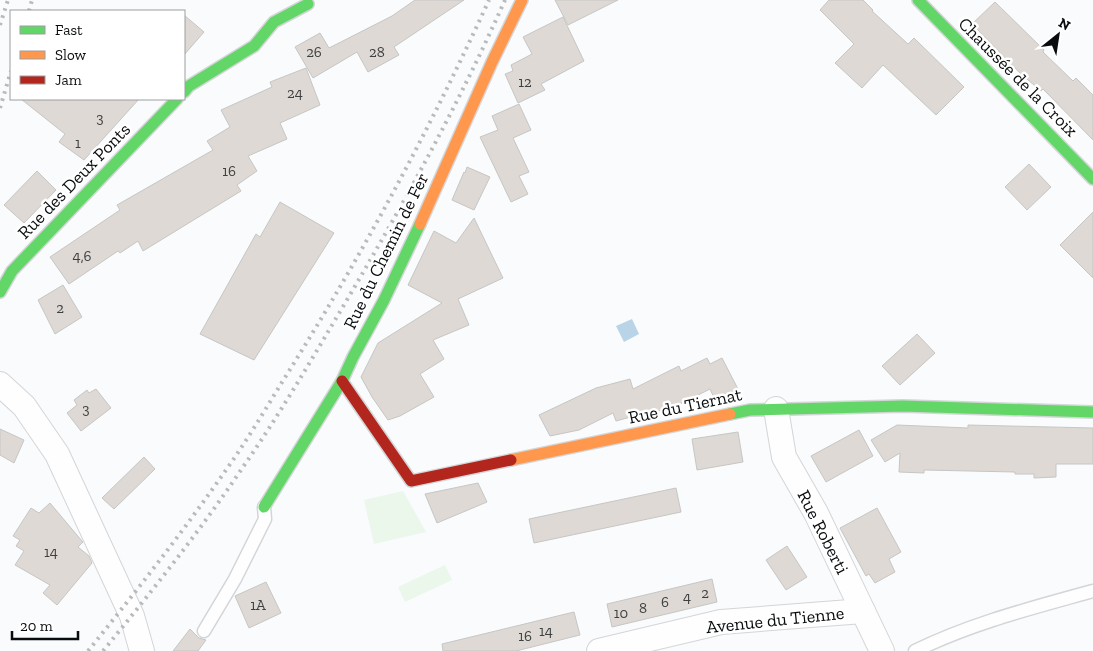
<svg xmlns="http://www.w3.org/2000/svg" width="1093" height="651" font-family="'Zilla Slab',serif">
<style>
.green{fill:#ecf7ec}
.water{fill:#b9d4e6}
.building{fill:#ded9d4;stroke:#c6c6c5}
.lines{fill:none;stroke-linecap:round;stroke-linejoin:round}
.lane-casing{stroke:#d3d5d7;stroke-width:15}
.street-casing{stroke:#d3d5d7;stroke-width:26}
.fast-casing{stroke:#d3d5d7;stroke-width:14}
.slow-casing{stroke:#d3d5d7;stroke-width:14}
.jam-casing{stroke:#d3d5d7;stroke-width:14}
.lane{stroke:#fefeff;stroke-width:12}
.street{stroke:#fefeff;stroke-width:24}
.fast{stroke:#63d668;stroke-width:11}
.slow{stroke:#ff974d;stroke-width:11}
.jam{stroke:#b3261e;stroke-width:11}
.rail{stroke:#b9baba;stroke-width:4;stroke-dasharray:2.5 5;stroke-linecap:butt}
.labels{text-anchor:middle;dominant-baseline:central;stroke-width:5;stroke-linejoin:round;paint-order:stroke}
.number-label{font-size:15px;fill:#3e3f40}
.street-label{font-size:18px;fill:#090c0e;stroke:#fff}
</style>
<rect width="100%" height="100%" fill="#f9fbfd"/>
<g class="green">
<path d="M403,491L426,532L374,544L364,500Z"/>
<path d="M445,565L452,580L405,602L398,587Z"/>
</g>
<path class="water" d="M632,319L639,334L624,342L616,326Z"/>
<g class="building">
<path d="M415,0H464L394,47L399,55L368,72L357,52L313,78L295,47L320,33L329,48L392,16Z"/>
<path d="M555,0H618L568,25Z"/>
<path d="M829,0H863L873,10L872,11L908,44L914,38L964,87L936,115L883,65L862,88L835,63L854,44L820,10Z"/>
<path d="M995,2L1044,50L1043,52L1073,81L1076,78L1093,95V140L1043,89L1041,91L1021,74L972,24Z"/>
<path d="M184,15L204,32L184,55Z"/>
<path d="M563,17L584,61L541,84L545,90L518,103L505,74L513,71L511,65L532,54L523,37Z"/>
<path d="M306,68L320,105L280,123L287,139L248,156L257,171L237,185L241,191L143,251L138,241L120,253L118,251L69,284L50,257L120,210L117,205L213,150L207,141L230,127L221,110L272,87L270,82Z"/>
<path d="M21,99H139L84,160L59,142L65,134Z"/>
<path d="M519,104L531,130L513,138L529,172L519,176L528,194L511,202L480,137L498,130L492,116Z"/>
<path d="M1029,164L1051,187L1027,210L1005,187Z"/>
<path d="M467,167L490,177L474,210L452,200L464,172L465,173Z"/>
<path d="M37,171L56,190L24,223L4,205Z"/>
<path d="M280,202L334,233L254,360L200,334L256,234L260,237Z"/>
<path d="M1093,212V278L1060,245Z"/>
<path d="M474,218L503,278L458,299L469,325L433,340L444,359L420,374L434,397L400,416L388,420L372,397L361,377L378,343L442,303L408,285L434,231L456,243Z"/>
<path d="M63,285L82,317L55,334L38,300Z"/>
<path d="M917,334L935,353L900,385L882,366Z"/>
<path d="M707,358L710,364L722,358L738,389L715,400L710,389L672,408L671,405L651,415L649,412L616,421L613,413L579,430L550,436L539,415L596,388L630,379L633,389L679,366L681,371Z"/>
<path d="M96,389L111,408L81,431L67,413L77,405L74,400L87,390L89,393Z"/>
<path d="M897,425L968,428V425L1093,428V464H1056V477L1034,478V474H1015V472L924,470V473L899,472L900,453L885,462L871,440Z"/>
<path d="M0,429L24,440L14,463L0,455Z"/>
<path d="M859,430L873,456L826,482L811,456Z"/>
<path d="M738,432L743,462L697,470L692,439Z"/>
<path d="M144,457L155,469L114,509L102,498Z"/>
<path d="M478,483L487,502L437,523L425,494Z"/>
<path d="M676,488L681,512L534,543L529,519Z"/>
<path d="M50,503L82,541L83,542L78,547L89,556L92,563L57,605L43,593L50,585L15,565L24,551L16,546L20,540L13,536L31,508L39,513Z"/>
<path d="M877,508L901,552L889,559L895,572L875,583L869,574L866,576L840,528Z"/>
<path d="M787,546L807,577L786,590L766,560Z"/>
<path d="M712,579L717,602L612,627L607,604Z"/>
<path d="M266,582L281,613L249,628L235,596Z"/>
<path d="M574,612L580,635L516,651H443L442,644Z"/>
<path d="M190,629L199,638L206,640L198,651H173Z"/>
</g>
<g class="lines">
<defs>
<g id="lane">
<path d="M204,631L235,579L265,519L264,507"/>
<path d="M915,651C972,623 1032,608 1093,591"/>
</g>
<g id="street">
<path d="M0,384L24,406L57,454L132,616L142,651"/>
<path d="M776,409L784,457L816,513L882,651"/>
<path d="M599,651L721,622L863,611"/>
</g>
<g id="fast">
<path d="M918,0L1093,179"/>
<path d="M184,92L189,86L254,46L274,22L308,4"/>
<path d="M0,292L12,271L177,99"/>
<path d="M730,414L750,410L903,406L1093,412"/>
<path d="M264,507L342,381L353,357L384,300L420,224"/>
</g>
<g id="slow">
<path d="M420,224L492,62L522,0"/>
<path d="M511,460L730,414"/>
</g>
<path id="jam" d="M342,381L411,481L511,460"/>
</defs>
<use href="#lane" class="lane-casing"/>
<use href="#street" class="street-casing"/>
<use href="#fast" class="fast-casing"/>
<use href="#slow" class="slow-casing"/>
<use href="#jam" class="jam-casing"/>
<use href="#lane" class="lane"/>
<use href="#street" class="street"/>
<use href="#fast" class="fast"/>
<use href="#slow" class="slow"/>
<use href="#jam" class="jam"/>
<g class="rail">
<path d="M29,11L32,0"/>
<path d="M0,25L8,0"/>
<path d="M0,108L11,71"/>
<path d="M88,651C139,588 189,524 235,457C252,432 268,405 284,379C361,257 429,131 489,0"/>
<path d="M103,651C152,591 200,531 243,467C282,411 316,352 351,293C407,198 460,101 505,0"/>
</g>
</g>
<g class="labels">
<g class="number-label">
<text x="314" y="52">26</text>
<text x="377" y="52">28</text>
<text x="525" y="82">12</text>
<text x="295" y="93">24</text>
<text x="100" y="118">3</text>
<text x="78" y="143">1</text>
<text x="229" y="171">16</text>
<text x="82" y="256">4,6</text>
<text x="60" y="308">2</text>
<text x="86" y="409">3</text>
<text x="51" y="552">14</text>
<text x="705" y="593">2</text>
<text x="687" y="597">4</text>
<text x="665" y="602">6</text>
<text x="258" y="605">1A</text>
<text x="643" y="608">8</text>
<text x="621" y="613">10</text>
<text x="546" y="631">14</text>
<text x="525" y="636">16</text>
</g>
<g class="street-label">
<text transform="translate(1018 77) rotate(45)">Chaussée de la Croix</text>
<text transform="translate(74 181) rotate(-46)">Rue des Deux Ponts</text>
<text transform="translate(386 251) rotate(-64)">Rue du Chemin de Fer</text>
<text transform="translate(685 406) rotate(-12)">Rue du Tiernat</text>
<text transform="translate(823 532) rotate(63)">Rue Roberti</text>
<text transform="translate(775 620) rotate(-6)">Avenue du Tienne</text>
</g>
</g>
<rect x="10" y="10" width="175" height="90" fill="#ffffff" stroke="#9d9e9f"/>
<rect x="20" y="26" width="25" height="8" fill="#63d668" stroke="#9d9e9f"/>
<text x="55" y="35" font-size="15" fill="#090c0e">Fast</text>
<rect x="20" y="51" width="25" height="8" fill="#ff974d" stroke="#9d9e9f"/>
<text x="55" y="60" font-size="15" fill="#090c0e">Slow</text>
<rect x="20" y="76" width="25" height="8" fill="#b3261e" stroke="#9d9e9f"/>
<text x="55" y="85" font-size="15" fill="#090c0e">Jam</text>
<g transform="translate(1058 35) rotate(30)" stroke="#ffffff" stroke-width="4" paint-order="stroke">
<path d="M0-4L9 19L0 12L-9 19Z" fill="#090c0e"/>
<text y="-8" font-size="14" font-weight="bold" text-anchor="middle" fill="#090c0e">N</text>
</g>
<path d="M12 631v8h66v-8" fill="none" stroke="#090c0e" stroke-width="2.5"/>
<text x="20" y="631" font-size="15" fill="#090c0e" stroke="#ffffff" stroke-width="4" paint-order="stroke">20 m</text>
</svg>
